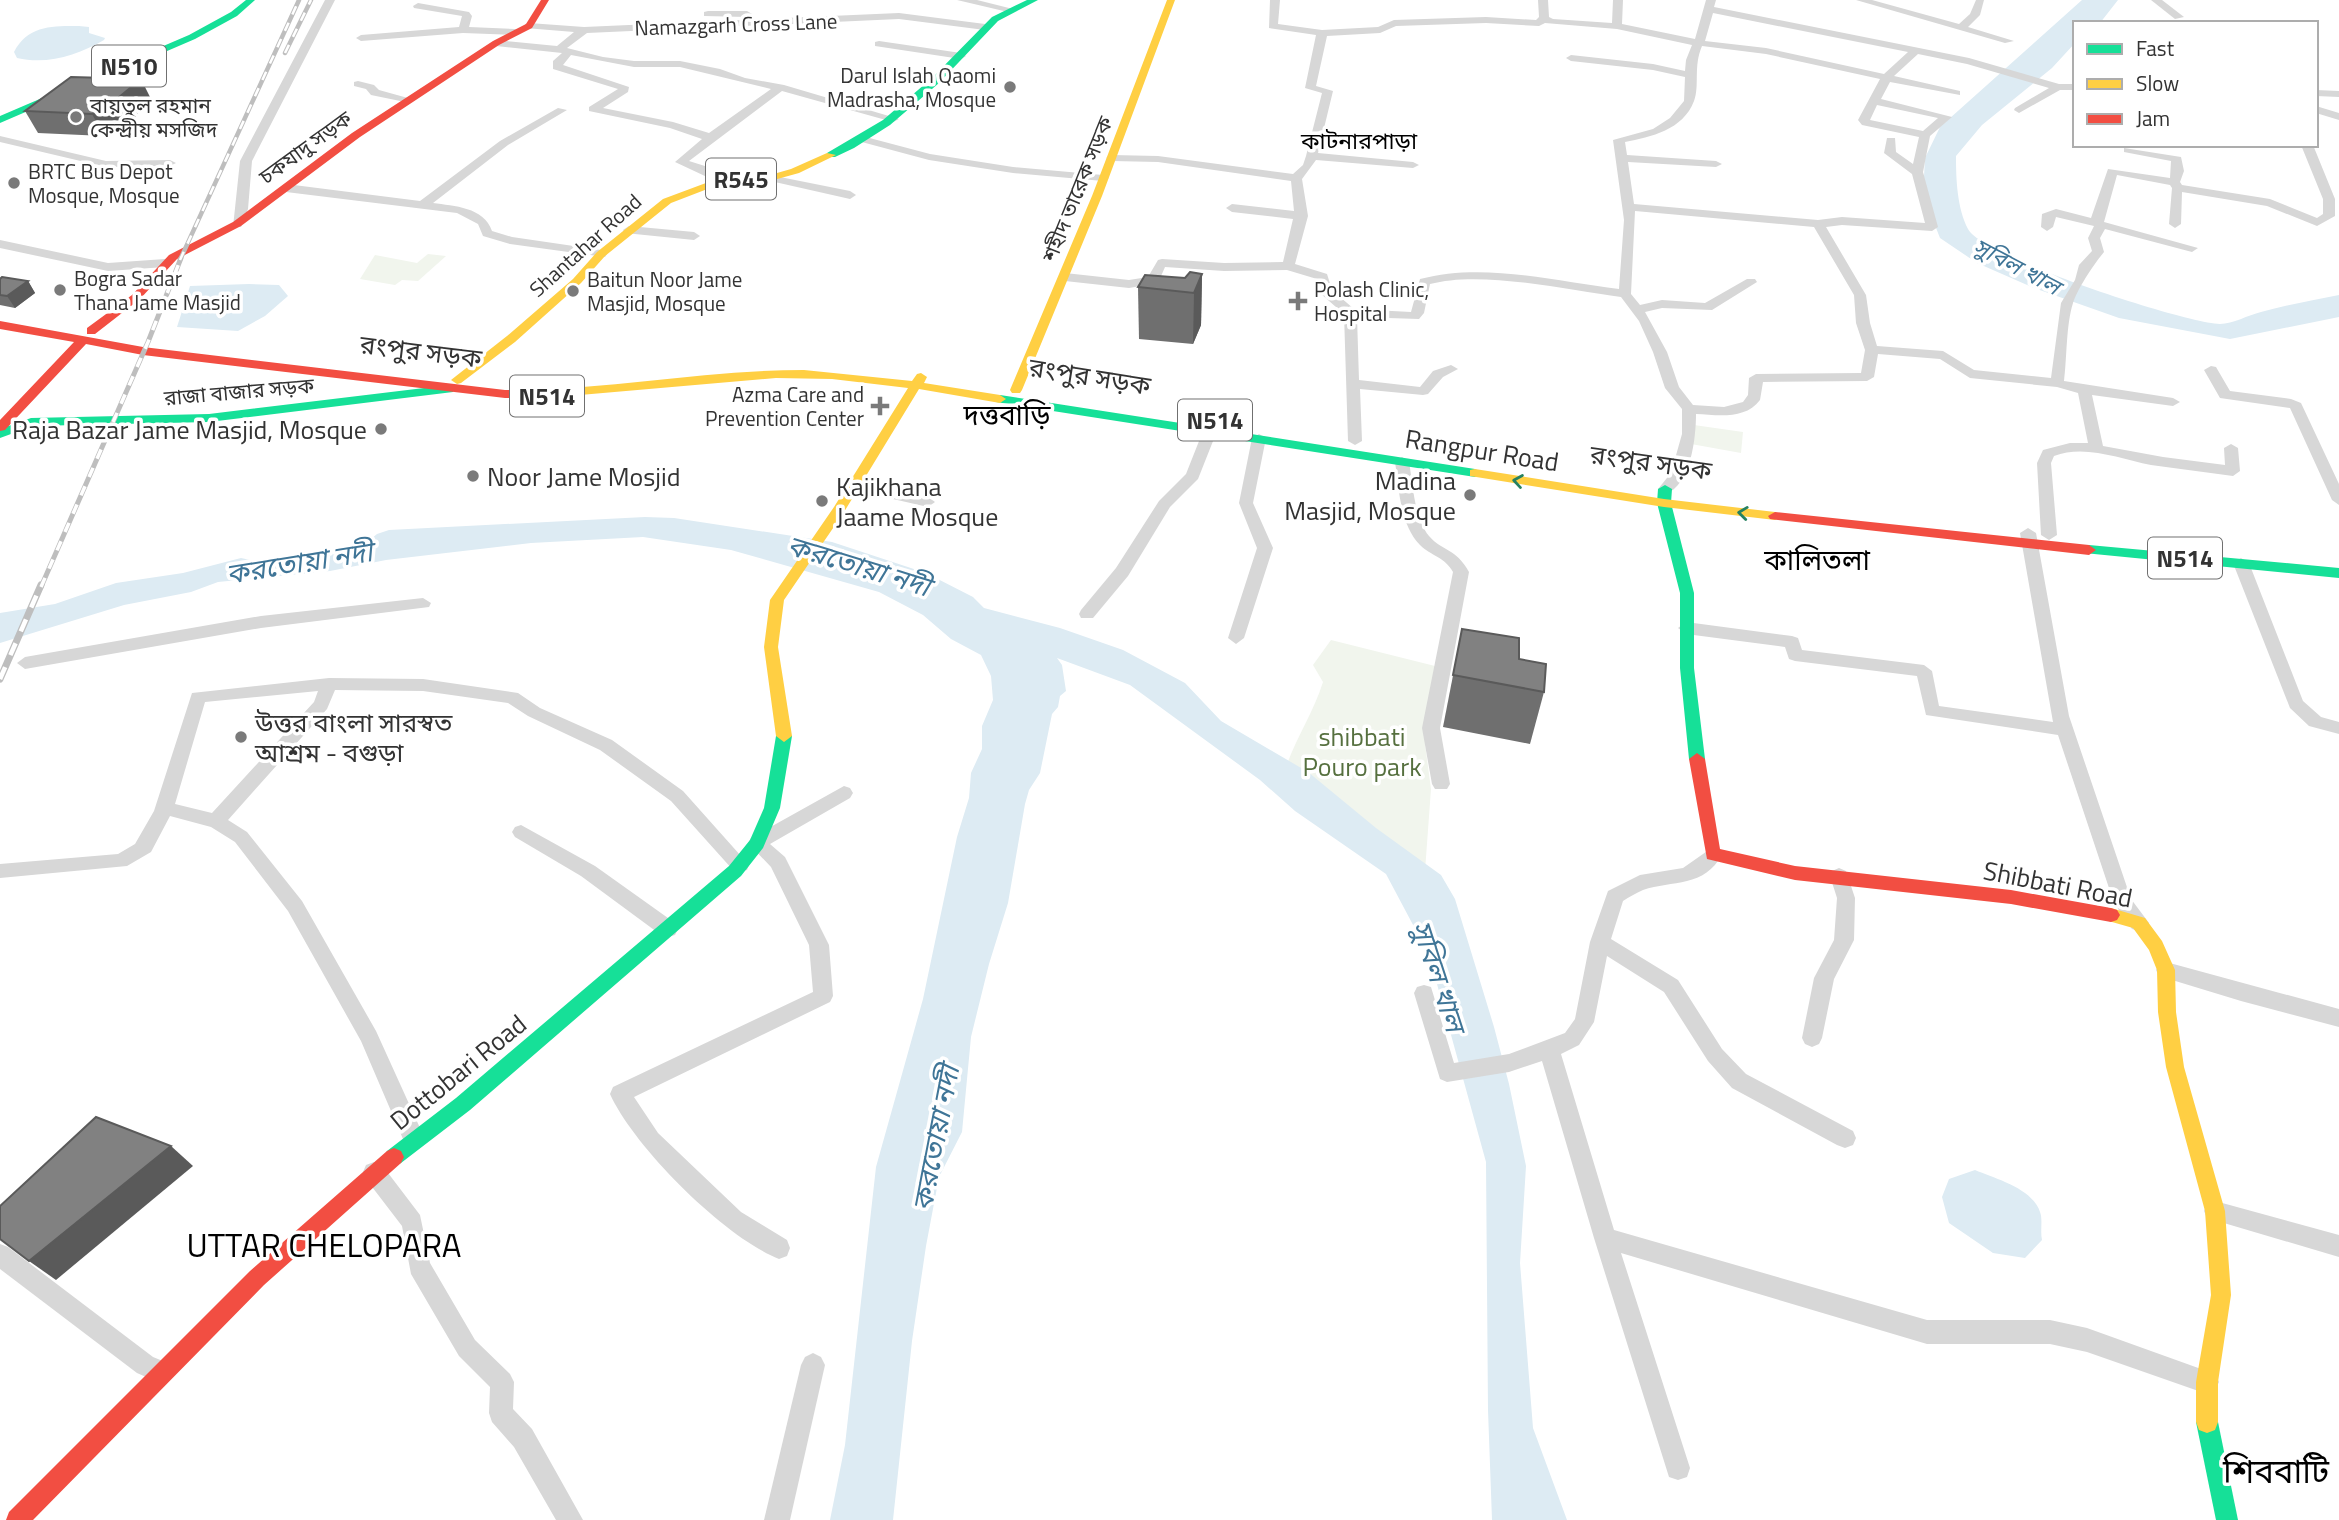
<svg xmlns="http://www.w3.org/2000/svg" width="2339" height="1520" font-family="'Titillium Web','Noto Sans Bengali',sans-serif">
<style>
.green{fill:#f1f5ed}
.water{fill:#ddebf3}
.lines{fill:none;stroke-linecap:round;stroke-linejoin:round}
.street{fill:#d7d7d7;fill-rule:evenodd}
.fast{fill:#16e098;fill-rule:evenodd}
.slow{fill:#ffcf43;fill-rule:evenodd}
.jam{fill:#f24e42;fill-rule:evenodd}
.rail-far2-casing{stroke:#bebebe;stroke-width:4.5}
.rail-far1-casing{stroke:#bebebe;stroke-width:5}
.rail-casing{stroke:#bebebe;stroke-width:7}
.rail-far2{stroke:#fff;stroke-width:2.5;stroke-dasharray:9;stroke-linecap:butt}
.rail-far1{stroke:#fff;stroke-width:3.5;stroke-dasharray:10;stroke-linecap:butt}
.rail{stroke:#fff;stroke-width:4.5;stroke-dasharray:13;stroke-linecap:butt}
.wall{fill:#6f6f6f}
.shaded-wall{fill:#5a5a5a}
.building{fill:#818181;stroke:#5a5a5a;stroke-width:2}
.oneway{stroke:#268160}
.poi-dot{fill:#7a7a7a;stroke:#fff;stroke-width:2.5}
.labels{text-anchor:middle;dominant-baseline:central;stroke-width:7;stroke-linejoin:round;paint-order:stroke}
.far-street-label{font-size:21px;fill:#333;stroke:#fff}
.far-poi-label{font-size:21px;fill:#333;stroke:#fff;text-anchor:start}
.far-neighbourhood-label{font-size:23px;fill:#000;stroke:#fff}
.far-water-label{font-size:23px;font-style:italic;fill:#3f7597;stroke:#fff}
.shield{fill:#fff;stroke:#707070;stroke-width:2}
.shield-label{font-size:24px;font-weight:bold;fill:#333}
.street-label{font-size:26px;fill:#333;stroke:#fff}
.poi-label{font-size:26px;fill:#333;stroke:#fff;text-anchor:start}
.park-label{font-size:26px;fill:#56703f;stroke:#fff}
.neighbourhood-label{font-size:28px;fill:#000;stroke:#fff}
.water-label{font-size:28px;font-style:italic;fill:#3f7597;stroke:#fff}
.near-neighbourhood-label{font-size:33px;fill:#000;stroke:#fff}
</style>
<rect width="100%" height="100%" fill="#fff"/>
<g class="green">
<path d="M428,254L446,256L418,281L402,280L395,285L360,279L375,255L417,263Z"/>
<path d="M1694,425L1743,432L1741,453L1691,444Z"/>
<path d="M1331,640L1443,668L1425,744L1431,789L1425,871L1284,773C1294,741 1313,714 1323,682L1313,665Z"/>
</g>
<g class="water">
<path d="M2082,0H2118L2100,23H2075V43L2052,68L1982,125L1956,156C1956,179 1957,208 1968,229C1982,257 2184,323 2220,324C2233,324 2248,315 2261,312C2287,305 2313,300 2339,295V317L2230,339L2119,318L2034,288L1977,263L1940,238L1923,195L1925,158L1940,127Z"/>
<path d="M79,26L89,27V33L105,38L104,40C78,55 48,65 17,58L14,52C28,25 53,26 79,26Z"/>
<path d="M249,284L279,285L288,296L265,316L238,331L177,327L190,286Z"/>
<path d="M645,517L674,518L832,542L926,573L973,597L984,608L1060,628L1123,650L1185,683L1221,721L1308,772L1376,828L1441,875L1455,899L1494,1027L1509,1084L1526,1166L1520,1263L1533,1428L1567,1520H1492L1488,1410L1486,1162L1429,955L1386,874L1295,811L1260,780L1130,685L1057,658L1062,665L1066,691L1060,696L1058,707L1052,714L1040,773L1029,790L1025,804L1008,903L989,964L971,1037L962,1132L939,1177L926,1246L912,1341L893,1520H830L845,1445L876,1167L923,999L957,837L969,798L971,773L982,749V726L993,700L991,676L981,655L951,639L923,615L879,592L731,550L643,537L531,543L386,560L330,571L218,582L191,592L124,605L0,643V613L55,604L116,583L183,573L241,558L259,562L304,558L371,539L377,534L389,530Z"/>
<path d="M1975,1170C1996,1179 2032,1188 2040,1212C2043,1219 2040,1231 2042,1240L2025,1258L1993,1253L1949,1223L1942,1197L1949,1179Z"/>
</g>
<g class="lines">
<g class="street">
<path d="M325,0H335L252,161L248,209L241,227H233L240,161Z"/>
<path d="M957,0H977L1013,9L1008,12Z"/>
<path d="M1270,0H1280L1278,24L1322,30L1378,27L1394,20L1486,17L1536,20L1539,17L1538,0H1548L1549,17L1553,19L1612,23L1613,0H1623L1622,24L1695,39L1706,0H1716L1714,7L1969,58L2059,84H2075V90H2060L2019,113L2014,110L2015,108L2049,88L1967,64L1918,54L1894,76L1960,91V95L1890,82L1881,99L1952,117L1930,136L1923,172L1938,227L1932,231L1842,225L1826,227L1866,295L1870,323L1877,346L1943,351L1974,370L2051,378L2061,303L2075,280L2079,265L2092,251L2088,238L2094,226L2056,217L2053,227L2047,231L2041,227L2042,214L2056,209L2091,218L2108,169L2170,178L2171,161L2124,152V148L2181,157L2184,171L2180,182L2182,185L2270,199L2317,218L2323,214V199L2301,145H2313L2335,199V216L2317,226L2267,206L2182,192L2181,224L2175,228L2169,224L2172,188L2170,185L2117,175L2104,222L2198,248L2192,252L2105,229L2100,238L2104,252C2094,264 2078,288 2073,303C2066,325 2067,358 2064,381L2173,398L2180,402L2173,406L2092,395L2103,446L2163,457L2225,465L2224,448L2231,444L2238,448L2240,471L2233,476C2206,472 2178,469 2151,465C2120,459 2085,444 2054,456L2051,463L2057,535L2049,540L2041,535L2037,463L2043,450L2070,443H2088L2078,393L2057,387L1970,378L1940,359L1878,354L1874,377L1867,381L1763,382L1760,400C1745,420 1718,415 1696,414C1696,437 1691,486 1665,494L1658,489L1671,473L1682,434V409L1665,388L1653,352L1639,321L1621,297C1567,290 1481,270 1430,284L1424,313L1419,319L1357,317L1359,380L1420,387L1433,371L1451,365L1458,369L1443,377L1428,394L1423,395L1360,389L1362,441L1355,445L1348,441L1344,314L1321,294L1317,279L1287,270L1224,271L1165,267L1158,283L1129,288L1065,281L1059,277L1065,273L1129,280L1148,277L1158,260L1162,259L1224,263L1283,262L1293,219L1232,212L1226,208L1232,204L1294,211L1291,181L1158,162L1112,161L1106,158L1112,155L1158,156L1293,174L1303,165L1306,156L1322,93L1305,88L1316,35L1269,28ZM1713,13L1908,52L1884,74L1766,48L1705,41ZM1486,23L1539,26L1545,23L1617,29L1692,45L1686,60L1685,71L1653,64L1571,55L1566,58L1571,61L1653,70L1685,77L1684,101L1670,118L1653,129L1613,140L1624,220L1619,289C1555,281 1483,262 1420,279L1411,312L1354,309L1332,290L1327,274L1295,264L1308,216L1302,179L1316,160L1413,168L1419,165L1413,162L1318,153L1333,91L1316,86L1327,36L1380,33L1396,26ZM1702,46L1766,54L1880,79L1858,120L1862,125L1919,137L1913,164L1896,152L1895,138H1887L1884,153L1912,174L1925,223L1842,217L1818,220L1634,204L1628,162L1716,167L1722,164L1716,161L1627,155L1625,142C1651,137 1683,130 1694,101C1700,85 1693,67 1702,46ZM1877,105L1938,118L1923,131L1870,120ZM1635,211L1814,227L1854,295L1856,323L1865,350L1861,373L1756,374L1749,378L1748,395L1743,402L1724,407L1693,405L1679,387L1667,352L1645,312L1662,308L1712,310L1757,282L1755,279H1747L1705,303L1662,300L1640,305L1631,294Z"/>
<path d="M1856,0H1872L1959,24L1970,14L1976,0H1984L1980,15L1968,27L2014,41L2005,43Z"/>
<path d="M2151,0H2162L2184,17L2175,19Z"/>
<path d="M418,3L469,12L472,16L469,27L515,29L520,32L515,35L463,33L361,41L356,38L361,35L459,27L462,16L414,8L413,6Z"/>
<path d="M708,11H747L752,14L747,17L704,16V12Z"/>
<path d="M899,13L985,24L990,27L985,30L899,19L587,33L567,48L603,57L634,61H680L720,69L745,78L784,85L899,119L893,122L782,91L689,161L708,167L726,178V182L722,184L675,162L702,139L670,128L589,111V107L618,89L553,69V61L562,53L496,46L491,43L496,40L557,46L574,32L525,28V24L529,23L584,27ZM571,55L634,67H680L771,89L709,133L673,122L603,108L628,92L629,87L563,65Z"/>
<path d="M879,41L961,53L966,56L961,59L875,46V42Z"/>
<path d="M358,81L374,85L379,90L415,100L410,103L371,95L366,89L354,86V82Z"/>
<path d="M2316,90L2339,91V97L2316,96Z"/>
<path d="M2316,106L2339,113V120L2316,113Z"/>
<path d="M558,108L567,110L508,145L433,203C454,206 484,207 492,231L512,237L601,250L607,254L605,257L510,244L483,236L478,224L457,213L286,192L280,188L286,184L420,201L500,141Z"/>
<path d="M0,136L106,161L170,160L176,163L170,166L106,167L0,142Z"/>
<path d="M862,136L930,154L1013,167L1103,175L1109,178L1103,181L1013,173L929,160L858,141L856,139Z"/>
<path d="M770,175L850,191L856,195L850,199L766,180V176Z"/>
<path d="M629,226L694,232L700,236L694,240L625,233L623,230Z"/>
<path d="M0,240L108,263L165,259L171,263L165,267L108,271L0,248Z"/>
<path d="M2211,366L2216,367L2230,391L2291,399L2301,403L2339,484V505L2332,500L2290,408L2220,398L2204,370Z"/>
<path d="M1210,427L1217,431L1198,479L1170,507L1128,576L1093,618H1081L1079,614L1081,610L1116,568L1159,501L1186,474L1203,431Z"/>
<path d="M1259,434L1266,438L1253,503L1273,548L1244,638L1236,644L1228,638L1257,548L1239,503L1252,438Z"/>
<path d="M1402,457L1409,462C1413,484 1414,518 1429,536C1443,552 1456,548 1469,572L1440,728L1450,784L1447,789H1435L1432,784L1422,728L1453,572C1445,557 1431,556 1420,545C1400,525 1399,488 1395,462Z"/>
<path d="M854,481L928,497L935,502L928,507L849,489L847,486Z"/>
<path d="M2028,528L2036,533L2069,716L2131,899L2149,923L2146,929L2139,931L2132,929L2114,903L2058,735L1926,715L1917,676L1795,661L1789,659L1785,647L1686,634L1678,628L1686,622L1792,636L1798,638L1802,650L1924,665L1932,671L1939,706L2053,722L2020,533Z"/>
<path d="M2241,558L2249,563L2303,701L2321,717L2339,722V734L2309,726L2290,708L2233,563Z"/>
<path d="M423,598L431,603L429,607L261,628L25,669L17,663L25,657L261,616Z"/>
<path d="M329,678L423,679L518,693L540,708L612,740L683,791L749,865L747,870L740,872L733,870L671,801L600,750L528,716L508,703L423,691L335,690L327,709L228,820L247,832L302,901L376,1031L425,1139L422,1146L414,1149L406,1146L361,1041L288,911L235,842L211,827L170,816L151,852L127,866L0,878V864L118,854L135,844L154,811L192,693ZM318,691L314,702L212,813L175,804L205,702Z"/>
<path d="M844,786L850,788L853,793L850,798L770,844L785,857L829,945L833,996L830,1002L634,1097L658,1133L741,1212L787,1240L790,1248L787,1256L779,1259C724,1237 634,1147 610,1094L613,1087L813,992L809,945L771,867L748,843L751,838Z"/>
<path d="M521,825L595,866L675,923L678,929L675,935L668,937L661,935L581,876L515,837L512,832L515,827Z"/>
<path d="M1713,847L1720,849L1722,854C1705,888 1672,880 1643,890C1636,893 1629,897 1623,901L1611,939L1678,980L1722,1049L1746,1074L1853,1131L1856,1138L1853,1145L1845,1148L1837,1145L1732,1088L1708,1061L1664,992L1607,956L1594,1022L1579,1045L1561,1054L1614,1230L1927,1320H2050L2087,1328L2215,1374L2219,1382L2215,1390L2207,1394L2087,1352L2050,1344H1927L1621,1253L1690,1468L1687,1477L1678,1480L1669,1477L1594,1238L1542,1061L1509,1072L1447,1082L1440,1079L1414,993L1417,987L1424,985L1431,987L1454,1063L1509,1054L1565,1033L1575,1019L1590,942L1608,891L1640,875L1683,868Z"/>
<path d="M1839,868L1846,871L1855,898L1854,940L1834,979L1822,1038L1819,1044L1812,1047L1805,1044L1802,1038L1814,978L1834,940L1837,898L1830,876L1832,871Z"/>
<path d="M2166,962L2339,1009V1027L2241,1001L2159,976L2156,970L2159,964Z"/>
<path d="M374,1162L382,1165L420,1215L430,1263L475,1340L510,1374L514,1382L513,1409L532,1429L583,1520H556L514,1447L492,1422L489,1413L490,1387L459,1356L411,1274L402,1226L366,1179L363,1172L366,1165Z"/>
<path d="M2215,1201L2339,1235V1257L2207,1218L2204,1211L2207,1204Z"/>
<path d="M0,1244L8,1247L153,1357L170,1364L174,1372L170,1380L162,1384L137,1373L0,1269Z"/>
<path d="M813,1353L821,1357L825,1365L790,1520H764L801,1365L805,1357Z"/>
</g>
<g class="fast">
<path d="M246,0H255L237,16L195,39L0,123V116L189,35L231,12Z"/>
<path d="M1027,0H1038L998,21L939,83L890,125L854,148L835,157H827V153L883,120L932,78L992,17Z"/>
<path d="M449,385L455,389L453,392L209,422L33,426L0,438V429L31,418L209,414Z"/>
<path d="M1000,395L1475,469L1482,473L1475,477L996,402V396Z"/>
<path d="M1665,485L1672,489L1671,503L1694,593V668L1705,759L1697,765L1689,759L1680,668V593L1657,503L1658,489Z"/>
<path d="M2089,545L2339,568V578L2084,553L2082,550Z"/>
<path d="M784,730L792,736L780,808L763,848L741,876L470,1110L401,1163L394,1166L387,1163L384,1157L387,1151L456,1098L729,866L750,840L764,808L776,736Z"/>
<path d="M2207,1411L2215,1414L2218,1422L2238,1520H2216L2196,1422L2199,1414Z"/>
</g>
<g class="slow">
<path d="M1167,0H1175L1102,196L1022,390L1020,393H1012L1010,390L1092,196Z"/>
<path d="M827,153L836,155L799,173L770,181L723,183L671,203L605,256L581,283L515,342L461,383L457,384L451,380L507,336L573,279L597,252L663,199L722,177L770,175L791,169Z"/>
<path d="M804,370L912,381L917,374L921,373L927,377L924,383L1000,395L1006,399L1000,403L919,389L844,512L784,600L778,647L792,736L784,742L776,736L764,647L770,600L834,507L908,388L832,379L776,378L557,397L526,398L520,394L526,390C619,388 711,370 804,370Z"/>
<path d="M1475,469L1664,499L1775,512L1782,516L1775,520L1664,507L1470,476V470Z"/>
<path d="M2111,908L2145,918L2162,941L2175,970L2176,1012L2184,1067L2225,1211L2231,1295L2218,1382V1422L2215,1430L2207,1433L2199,1430L2196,1422V1382L2211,1295L2205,1211L2166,1067L2158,1012L2157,970L2149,950L2133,928L2105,920L2102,915L2105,910Z"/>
</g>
<g class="jam">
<path d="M541,0H549L532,28L499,45L360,137L241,226L177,259L140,299L95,334H87V328L132,295L169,255L233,222L352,133L493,41L526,24Z"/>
<path d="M0,321L143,347L505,390H526L532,394L526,398H505L143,355L86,344L5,430L0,431V420L74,342L0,329Z"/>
<path d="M1775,512L2089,545L2096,550L2089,555L1770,519L1768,516Z"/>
<path d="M1697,753L1705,759L1720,849L1795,866L2011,890L2111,908L2117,910L2120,915L2117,920L2111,922L2011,904L1795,880L1707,859L1689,759Z"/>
<path d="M394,1148L401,1151L404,1157L401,1163L264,1285L33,1520H6L9,1512L250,1271L387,1151Z"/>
</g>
<defs>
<g id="rail-far2">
<path d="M285,53L311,0"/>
<path d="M180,260L299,0"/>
</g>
<path id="rail-far1" d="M41,587L148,342L181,258"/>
<path id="rail" d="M0,679L41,585"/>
</defs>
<use href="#rail-far2" class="rail-far2-casing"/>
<use href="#rail-far1" class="rail-far1-casing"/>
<use href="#rail" class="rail-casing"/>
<use href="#rail-far2" class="rail-far2"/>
<use href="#rail-far1" class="rail-far1"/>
<use href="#rail" class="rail"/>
</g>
<g class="wall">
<path d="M152,101L113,134L104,136L38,133L25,111Z"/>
<path d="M1202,274L1201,325L1193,344L1139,339L1138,287Z"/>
<path d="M0,279L28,281L35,293L15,308L0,305Z"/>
<path d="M1462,629L1519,659L1544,692L1530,744L1443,727Z"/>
</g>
<g class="shaded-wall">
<path d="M141,79L152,101L113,134L104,136L92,114Z"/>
<path d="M1202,274L1201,325L1193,344L1194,293Z"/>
<path d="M28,281L35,293L15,308L7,296Z"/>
<path d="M171,1146L193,1166L56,1280L29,1261Z"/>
</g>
<g class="building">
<path d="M71,77L141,79L101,112L92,114L25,111Z"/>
<path d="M1190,272L1202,274L1194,293L1138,287L1145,275L1185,278Z"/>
<path d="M2,277L28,281L7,296L0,295V279Z"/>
<path d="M1462,629L1519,638V659L1546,664L1544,692L1453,675Z"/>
<path d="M96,1117L171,1146L29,1261L0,1239V1206Z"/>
</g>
<defs><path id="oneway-chevron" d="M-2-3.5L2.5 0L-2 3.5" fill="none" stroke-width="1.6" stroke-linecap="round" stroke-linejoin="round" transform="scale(1.75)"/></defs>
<g class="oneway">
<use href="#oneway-chevron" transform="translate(1518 481) rotate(-171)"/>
<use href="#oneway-chevron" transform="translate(1743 513) rotate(-173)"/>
</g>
<g class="poi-dot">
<circle cx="1010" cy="87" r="7"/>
<circle cx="76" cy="117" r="7"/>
<circle cx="14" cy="183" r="7"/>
<circle cx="60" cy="290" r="7"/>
<circle cx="573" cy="291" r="7"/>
<path d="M1294.5 290.5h7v7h7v7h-7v7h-7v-7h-7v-7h7z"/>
<path d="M876.5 395.5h7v7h7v7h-7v7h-7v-7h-7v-7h7z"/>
<circle cx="381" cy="429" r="7"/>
<circle cx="473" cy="476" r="7"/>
<circle cx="1470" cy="495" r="7"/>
<circle cx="822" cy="501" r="7"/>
<circle cx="241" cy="737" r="7"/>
</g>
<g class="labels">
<g class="far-street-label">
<text transform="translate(736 24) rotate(-2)">Namazgarh Cross Lane</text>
<text transform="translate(305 147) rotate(-36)">চকযাদু সড়ক</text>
<text transform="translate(1077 189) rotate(-68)">শহীদ তারেক সড়ক</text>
<text transform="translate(585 245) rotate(-42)">Shantahar Road</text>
<text transform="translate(239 391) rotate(-5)">রাজা বাজার সড়ক</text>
</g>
<g class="far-poi-label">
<text x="996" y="75" text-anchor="end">Darul Islah Qaomi<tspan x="996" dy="24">Madrasha, Mosque</tspan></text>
<text x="90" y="105">বায়তুল রহমান<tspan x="90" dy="24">কেন্দ্রীয় মসজিদ</tspan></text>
<text x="28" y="171">BRTC Bus Depot<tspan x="28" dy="24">Mosque, Mosque</tspan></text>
<text x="74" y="278">Bogra Sadar<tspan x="74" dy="24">Thana Jame Masjid</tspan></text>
<text x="587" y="279">Baitun Noor Jame<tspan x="587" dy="24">Masjid, Mosque</tspan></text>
<text x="1314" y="289">Polash Clinic,<tspan x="1314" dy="24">Hospital</tspan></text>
<text x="864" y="394" text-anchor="end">Azma Care and<tspan x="864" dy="24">Prevention Center</tspan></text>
</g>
<g class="far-neighbourhood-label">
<text x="1359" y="140">কাটনারপাড়া</text>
</g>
<g class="far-water-label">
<text transform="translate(2017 266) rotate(28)">সুবিল খাল</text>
</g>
<g class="shield">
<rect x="92" y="45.5" width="74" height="41" rx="5"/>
<rect x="706" y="158.5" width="70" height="41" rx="5"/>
<rect x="510" y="375.5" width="74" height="41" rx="5"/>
<rect x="1178" y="399.5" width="74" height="41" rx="5"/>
<rect x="2148" y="537.5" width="74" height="41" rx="5"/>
</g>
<g class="shield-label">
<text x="129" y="66">N510</text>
<text x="741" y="179">R545</text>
<text x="547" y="396">N514</text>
<text x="1215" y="420">N514</text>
<text x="2185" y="558">N514</text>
</g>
<g class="street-label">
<text transform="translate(421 351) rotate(7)">রংপুর সড়ক</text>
<text transform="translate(1090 376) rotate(9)">রংপুর সড়ক</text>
<text transform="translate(1482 450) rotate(9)">Rangpur Road</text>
<text transform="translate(1651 462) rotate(8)">রংপুর সড়ক</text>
<text transform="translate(2058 884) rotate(11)">Shibbati Road</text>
<text transform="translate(458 1072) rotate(-39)">Dottobari Road</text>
</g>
<g class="poi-label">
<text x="367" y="429" text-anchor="end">Raja Bazar Jame Masjid, Mosque</text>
<text x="487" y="476">Noor Jame Mosjid</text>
<text x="1456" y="480" text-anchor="end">Madina<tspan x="1456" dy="30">Masjid, Mosque</tspan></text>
<text x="836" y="486">Kajikhana<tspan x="836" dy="30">Jaame Mosque</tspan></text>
<text x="255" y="722">উত্তর বাংলা সারস্বত<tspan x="255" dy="30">আশ্রম - বগুড়া</tspan></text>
</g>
<g class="park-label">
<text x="1362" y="736">shibbati<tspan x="1362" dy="30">Pouro park</tspan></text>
</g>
<g class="neighbourhood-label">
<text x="1007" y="414">দত্তবাড়ি</text>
<text x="1817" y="559">কালিতলা</text>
</g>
<g class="water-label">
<text transform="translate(299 562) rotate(-9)">করতোয়া নদী</text>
<text transform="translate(859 565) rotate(17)">করতোয়া নদী</text>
<text transform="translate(1439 976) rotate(72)">সুবিল খাল</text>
<text transform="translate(935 1138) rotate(-79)">করতোয়া নদী</text>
</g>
<g class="near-neighbourhood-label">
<text x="324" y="1245">UTTAR CHELOPARA</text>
<text x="2276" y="1471">শিববাটি</text>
</g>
</g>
<rect x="2073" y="21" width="245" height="126" fill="#ffffff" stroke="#adadad" stroke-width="2"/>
<rect x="2087" y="44" width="35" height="10" fill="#16e098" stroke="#adadad" stroke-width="2"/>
<text x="2136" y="56" font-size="21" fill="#333333">Fast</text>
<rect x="2087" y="79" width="35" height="10" fill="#ffcf43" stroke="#adadad" stroke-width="2"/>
<text x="2136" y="91" font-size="21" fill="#333333">Slow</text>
<rect x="2087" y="114" width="35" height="10" fill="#f24e42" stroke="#adadad" stroke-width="2"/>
<text x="2136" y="126" font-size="21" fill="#333333">Jam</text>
</svg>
